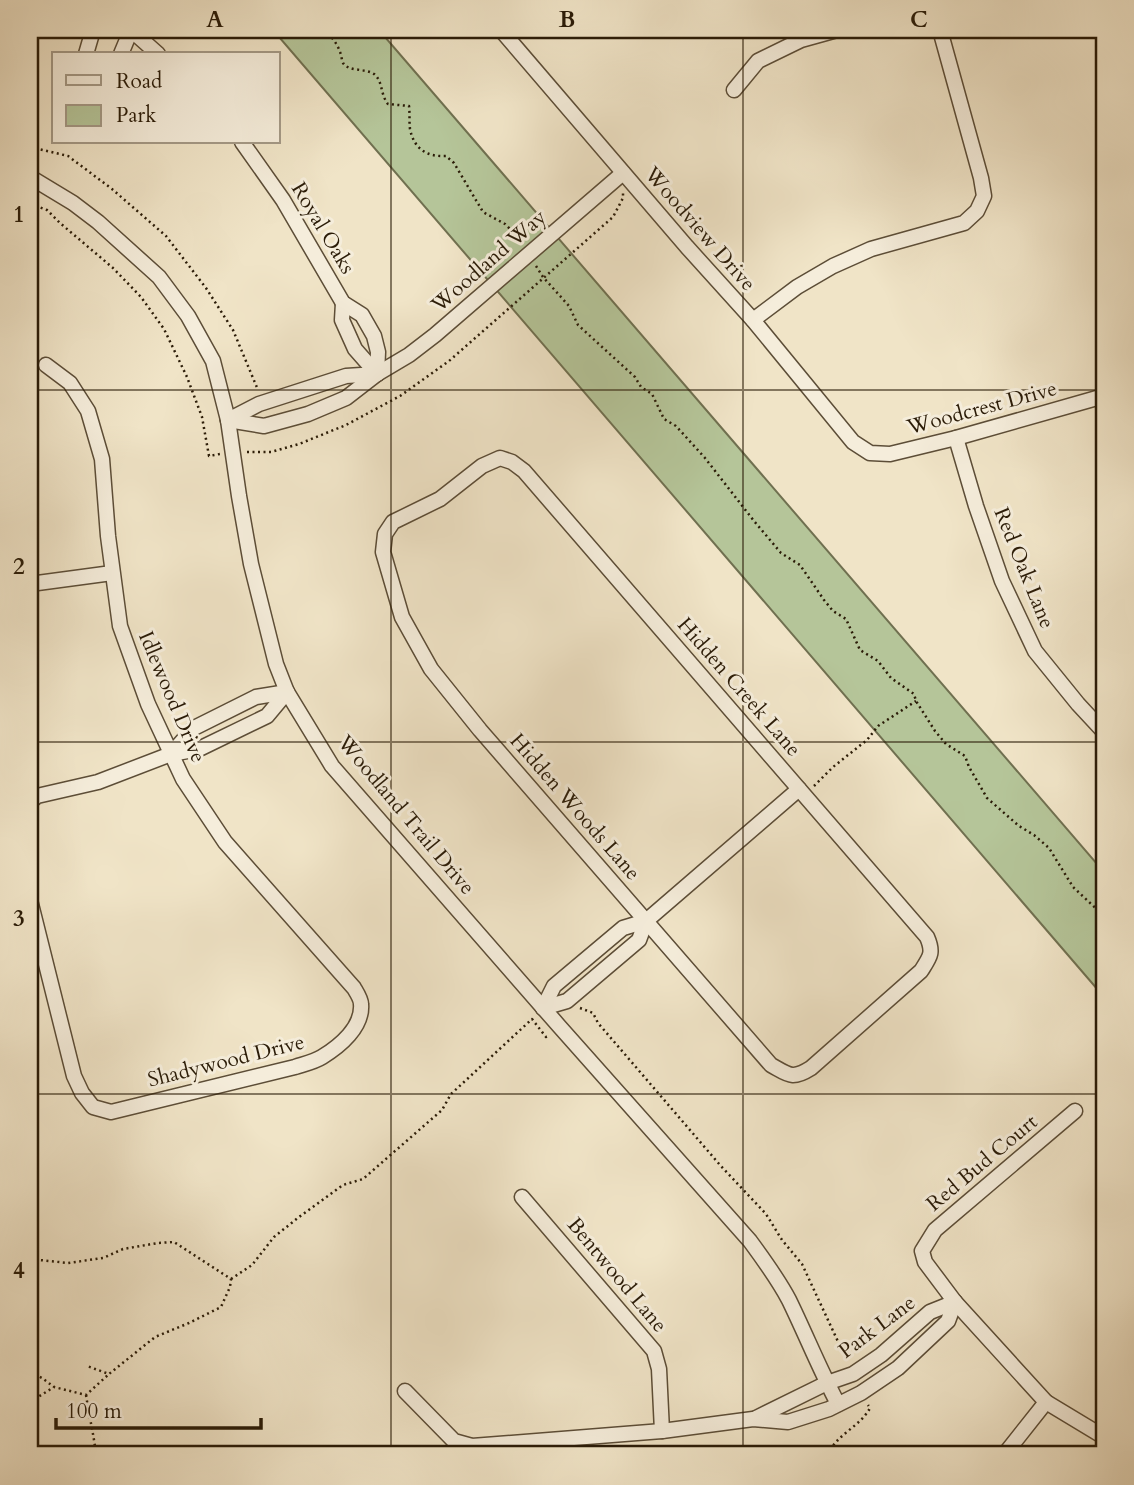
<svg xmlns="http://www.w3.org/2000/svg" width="1134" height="1485" font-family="Cardo,serif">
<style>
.green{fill:#b5c599;stroke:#707050;stroke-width:2}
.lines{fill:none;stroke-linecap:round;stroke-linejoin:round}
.minor-casing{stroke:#5c4d37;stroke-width:17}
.path{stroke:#2a1b07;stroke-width:2.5;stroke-dasharray:2 3.5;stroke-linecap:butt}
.minor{stroke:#f5eddb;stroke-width:14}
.grid{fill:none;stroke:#2a1b07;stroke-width:2;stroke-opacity:0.55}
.labels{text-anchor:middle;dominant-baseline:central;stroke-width:6;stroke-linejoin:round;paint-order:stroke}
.street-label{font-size:21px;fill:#2a1b07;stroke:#f5eddb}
.neatline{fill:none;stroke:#2a1b07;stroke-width:2.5}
.grid-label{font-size:23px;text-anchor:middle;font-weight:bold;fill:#2a1b07}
</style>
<rect width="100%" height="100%" fill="#f0e4c7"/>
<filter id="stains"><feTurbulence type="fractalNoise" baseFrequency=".00286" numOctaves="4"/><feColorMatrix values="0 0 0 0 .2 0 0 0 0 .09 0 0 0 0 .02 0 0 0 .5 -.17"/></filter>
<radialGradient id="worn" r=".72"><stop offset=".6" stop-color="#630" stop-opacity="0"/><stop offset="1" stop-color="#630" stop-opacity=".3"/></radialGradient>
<path class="green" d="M273,30H379L1104,872V997Z"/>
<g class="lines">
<defs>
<g id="minor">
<path d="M131,30L158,54"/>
<path d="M501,30L687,247L753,320L853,442L870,453L890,454L956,438L1104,396"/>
<path d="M86,54L93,30"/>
<path d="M121,54L131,30"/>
<path d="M734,90L758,61L801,40L837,30"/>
<path d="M242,142L283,200L343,303L362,315L374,336L378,352L377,374"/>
<path d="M30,177L73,203L98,222L159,277L188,316L213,361L228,420L239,496L251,564L276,664L287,692L332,766L559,1026L750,1241C764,1260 778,1279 789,1300C806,1335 820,1370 838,1404"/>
<path d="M343,303L342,320L355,349L377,374"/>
<path d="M753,320L797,287L833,266L871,249L964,223L977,211L984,196L981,178L940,30"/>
<path d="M228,420L264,426L308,414L346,398L377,374L409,355L435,335L623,173"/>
<path d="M228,420L259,404L346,376L377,374"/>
<path d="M956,438L976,506L1002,581L1035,651L1078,704L1104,732"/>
<path d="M500,458L512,462L524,471L927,937C934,953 930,957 921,971L811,1068C792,1080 789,1075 771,1065L480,730L431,669L402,617L383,552L385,534L393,522L440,499L482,466Z"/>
<path d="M30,584L112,573"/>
<path d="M171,754L194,728L256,697L287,692"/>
<path d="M30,802L37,796L98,782L171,754L199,749L267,716L287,692"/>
<path d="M30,900L74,1076L82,1093L93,1107L111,1112L295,1067C304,1064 314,1062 322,1057C340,1046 363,1027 361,1004C361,999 357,993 354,988L225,842L183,779L148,704L120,626L108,536L102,459L88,411L70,383L46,365"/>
<path d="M543,1008L554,986L623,928L646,921L799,789"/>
<path d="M543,1008L567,1001L639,940L646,921"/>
<path d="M1075,1111L935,1230L922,1251L925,1262L955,1302L1046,1402L1104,1437"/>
<path d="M522,1197L654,1351L659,1369L662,1431"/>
<path d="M405,1391L454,1441L472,1446L662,1431L753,1419L788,1422L829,1409L861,1393L898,1368L948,1321L955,1302"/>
<path d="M756,1418L827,1383L853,1374L881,1355L930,1312L955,1302"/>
<path d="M1004,1455L1046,1402"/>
</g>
</defs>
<use href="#minor" class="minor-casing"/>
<g class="path">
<path d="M324,30C331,36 337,43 340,52C341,54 342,61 343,63C349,72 365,68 374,74C383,81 380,94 388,104L409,106C410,114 409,121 410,129C414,149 427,157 446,156L454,163L483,212L505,224L515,234L520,243"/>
<path d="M30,147L68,156L112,189L166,236L206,288L233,330L258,390"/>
<path d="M30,209L39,207L47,210L60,223L113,268L141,297L164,329L187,377L202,417L209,456L220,454"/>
<path d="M536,266L543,277L569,306L578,325L635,377L641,387L652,394L664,419L676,426L705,458L754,521L781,553L800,565L824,600L833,611L846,619L860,650L878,661L891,678L914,694L916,701L935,731L946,744L965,756L969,767L987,798L1019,826L1034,835L1049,848L1073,887L1104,916"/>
<path d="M247,452H271L299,444L346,425L400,396L449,361L613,217L623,198V193"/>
<path d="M814,786L833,767L867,740L878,726L916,701"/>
<path d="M580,1008L593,1013L598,1023L720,1165L766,1214L782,1240L802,1264L847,1361"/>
<path d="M30,1259L68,1263L103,1258L123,1249L158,1243L174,1242L231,1279L230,1287L221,1307L189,1323L155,1337L109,1374L87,1366"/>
<path d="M231,1279L252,1265L274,1237L299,1217L343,1185L363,1179L442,1110L451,1094L532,1019L546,1037L549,1035"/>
<path d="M30,1372L42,1378L54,1387"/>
<path d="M86,1395C89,1416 94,1435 96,1455"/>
<path d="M30,1402L54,1387L86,1395L109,1374"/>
<path d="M828,1455C835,1435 860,1427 870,1408L868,1405"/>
</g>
<use href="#minor" class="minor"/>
</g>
<path class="grid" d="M391,30V1455M743,30V1455M30,390H1104M30,742H1104M30,1094H1104"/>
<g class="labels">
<g class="street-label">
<text transform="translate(323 228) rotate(59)">Royal Oaks</text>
<text transform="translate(700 229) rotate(49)">Woodview Drive</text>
<text transform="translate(489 261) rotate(-41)">Woodland Way</text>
<text transform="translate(982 408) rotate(-15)">Woodcrest Drive</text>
<text transform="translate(1024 568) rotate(68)">Red Oak Lane</text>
<text transform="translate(739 687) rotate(49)">Hidden Creek Lane</text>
<text transform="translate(172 697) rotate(67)">Idlewood Drive</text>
<text transform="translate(575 807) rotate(49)">Hidden Woods Lane</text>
<text transform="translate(406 815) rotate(50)">Woodland Trail Drive</text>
<text transform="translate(226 1061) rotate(-14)">Shadywood Drive</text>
<text transform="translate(982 1163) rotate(-40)">Red Bud Court</text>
<text transform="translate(617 1275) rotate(50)">Bentwood Lane</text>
<text transform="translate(877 1327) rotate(-37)">Park Lane</text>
</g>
</g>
<rect width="1134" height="1485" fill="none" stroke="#f0e4c7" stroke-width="77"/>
<rect x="52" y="52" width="228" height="91" fill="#f5eddb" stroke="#a49986" stroke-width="2"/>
<rect x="66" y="75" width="35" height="10" fill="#f5eddb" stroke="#a49986" stroke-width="2"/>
<text x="116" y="88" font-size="21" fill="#2a1b07">Road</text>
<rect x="66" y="105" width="35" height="21" fill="#b5c599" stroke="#a49986" stroke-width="2"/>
<text x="116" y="122" font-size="21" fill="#2a1b07">Park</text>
<path d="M56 1418v10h205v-10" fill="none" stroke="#2a1b07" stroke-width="3.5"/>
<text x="66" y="1418" font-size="21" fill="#2a1b07" stroke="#f5eddb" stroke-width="5" paint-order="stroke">100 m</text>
<rect x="38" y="38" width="1058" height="1408" class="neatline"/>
<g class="grid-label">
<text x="215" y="27">A</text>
<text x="567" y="27">B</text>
<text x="919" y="27">C</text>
<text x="19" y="222">1</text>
<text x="19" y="574">2</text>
<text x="19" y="926">3</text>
<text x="19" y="1278">4</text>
</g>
<rect width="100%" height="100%" filter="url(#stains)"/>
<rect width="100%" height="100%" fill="url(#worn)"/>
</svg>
